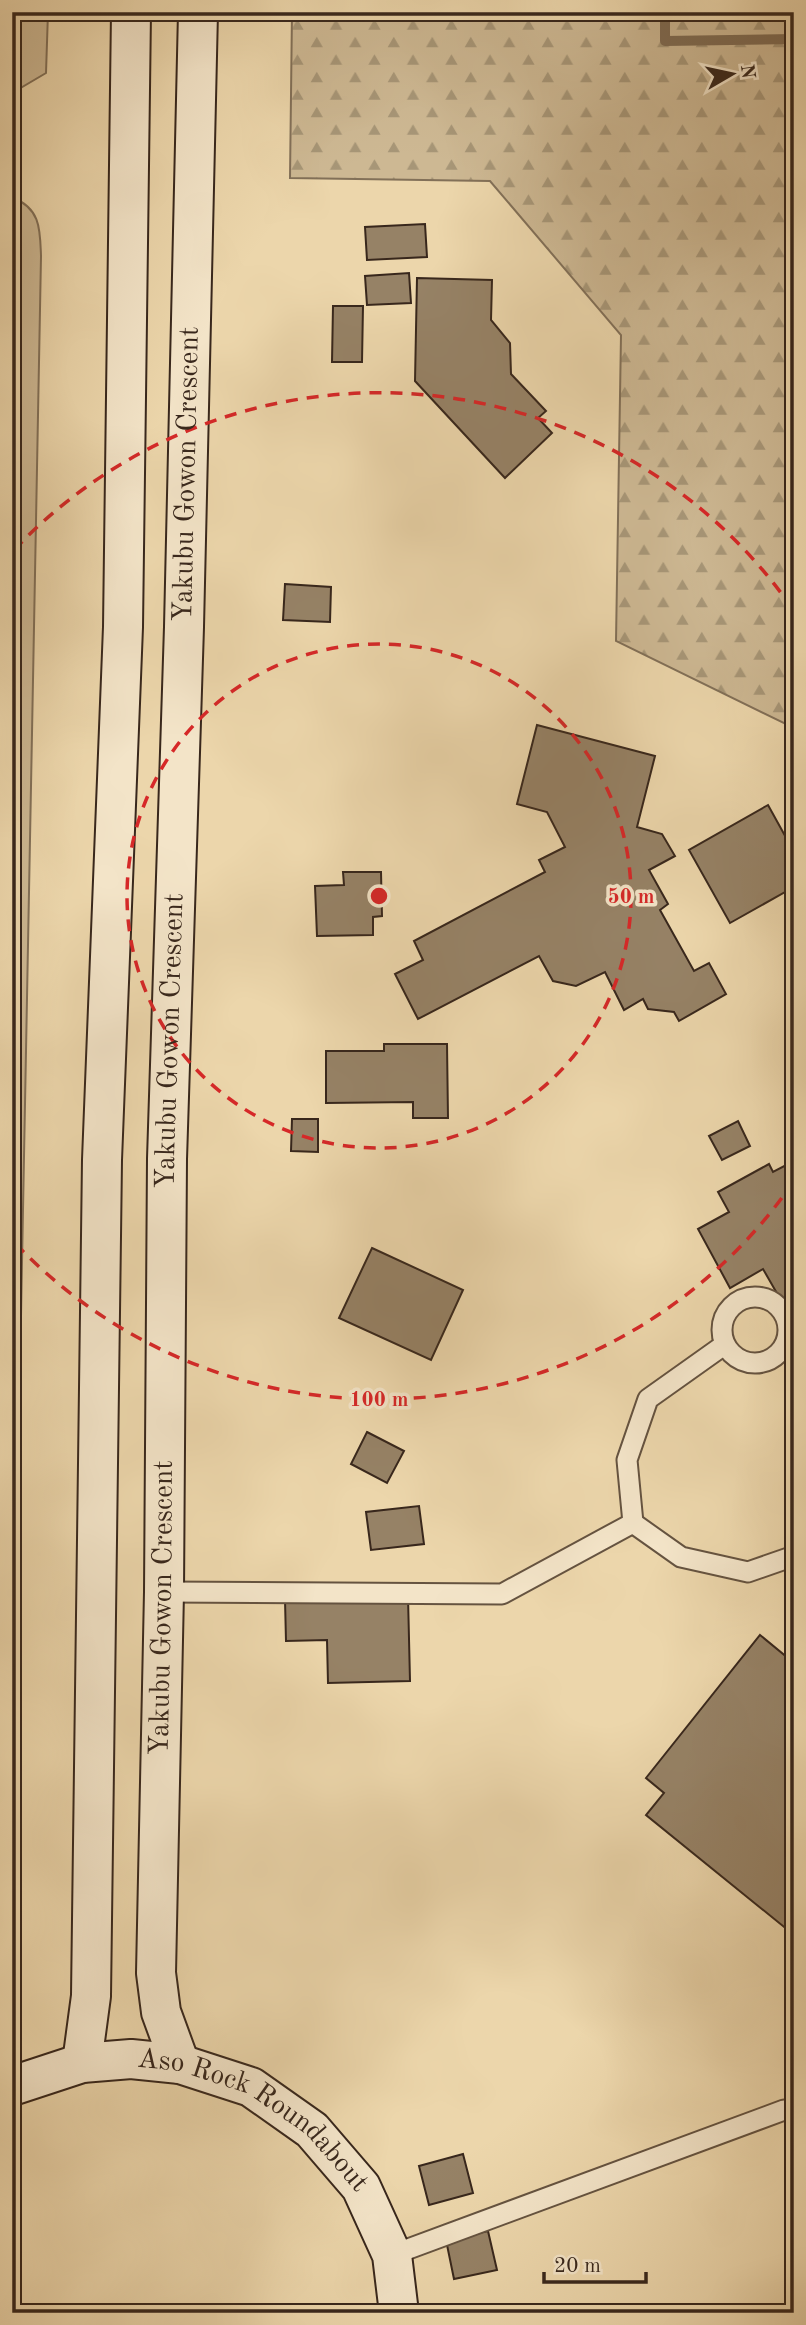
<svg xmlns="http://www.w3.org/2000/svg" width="806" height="2325" font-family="'Old Standard TT',serif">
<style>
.green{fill:#cdb893;stroke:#827058;stroke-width:2}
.forest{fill:url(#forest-firs);stroke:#827058;stroke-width:2}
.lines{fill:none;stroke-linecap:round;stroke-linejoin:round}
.stream{stroke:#7f6c54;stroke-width:10}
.building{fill:#968266;stroke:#38271c;stroke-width:2}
.lane-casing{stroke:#655340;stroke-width:23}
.secondary-casing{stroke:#38271c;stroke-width:42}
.lane{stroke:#f3e4c8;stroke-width:19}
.secondary{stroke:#f3e4c8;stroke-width:38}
.ring{fill:none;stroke:#d62828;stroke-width:3.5;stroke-dasharray:12 9}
.labels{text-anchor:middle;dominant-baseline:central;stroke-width:7;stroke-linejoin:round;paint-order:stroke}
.street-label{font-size:28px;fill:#38271c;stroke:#f3e4c8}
.centre{fill:#d62828;stroke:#f3e4c8;stroke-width:3.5}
.ring-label{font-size:21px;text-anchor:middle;font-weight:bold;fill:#d62828;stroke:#f3e4c8;stroke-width:7;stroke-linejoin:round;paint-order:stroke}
</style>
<defs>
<pattern id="forest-firs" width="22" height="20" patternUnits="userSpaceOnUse" patternTransform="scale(1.75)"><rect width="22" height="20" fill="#cdb893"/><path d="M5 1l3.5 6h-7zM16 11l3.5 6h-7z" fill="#a79677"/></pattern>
</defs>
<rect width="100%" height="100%" fill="#ecd6ab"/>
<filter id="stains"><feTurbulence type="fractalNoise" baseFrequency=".00286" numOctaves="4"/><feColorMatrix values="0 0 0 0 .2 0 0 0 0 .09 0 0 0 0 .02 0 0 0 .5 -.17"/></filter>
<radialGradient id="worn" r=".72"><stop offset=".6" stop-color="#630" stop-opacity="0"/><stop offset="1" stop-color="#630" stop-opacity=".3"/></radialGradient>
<g class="green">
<path d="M12,12H48L46,73L12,93Z"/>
<path d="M12,197C41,209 40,229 41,256L12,1793Z"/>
</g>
<path class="forest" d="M292,12H794V728L616,641L621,335L490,181L290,178Z"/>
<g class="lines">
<path class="stream" d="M665,12V41L794,39"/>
</g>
<g class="building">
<path d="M425,224L427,257L367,260L365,227Z"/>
<path d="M409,273L411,303L367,305L365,276Z"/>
<path d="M417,278L492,280L491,320L510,343L511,374L546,411L538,418L552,433L505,478L415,381Z"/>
<path d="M333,306H363L362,362H332Z"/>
<path d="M285,584L331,587L330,622L283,620Z"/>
<path d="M537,725L655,756L637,827L662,834L675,856L649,870L668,904L660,910L694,971L709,963L726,994L679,1021L674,1012L648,1009L643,999L624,1010L605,972L576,986L553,981L539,956L418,1019L395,974L423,960L414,941L545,872L539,860L565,847L547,812L517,804Z"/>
<path d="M768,805L794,852V887L730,923L689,850Z"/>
<path d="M343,872H381L382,916L373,917V935L317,936L315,886L344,885Z"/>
<path d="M384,1044H447L448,1118H413V1102L326,1103V1051H384Z"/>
<path d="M292,1119H318V1152L291,1151Z"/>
<path d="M738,1121L750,1146L722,1160L709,1136Z"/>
<path d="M794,1161V1323L763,1269L730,1288L698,1229L729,1212L718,1192L769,1164L773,1172Z"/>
<path d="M372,1248L463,1290L431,1360L339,1318Z"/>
<path d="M367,1432L404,1451L387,1483L351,1464Z"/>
<path d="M419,1506L424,1544L371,1550L366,1512Z"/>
<path d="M408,1596L410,1681L328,1683L327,1640L286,1641L285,1600Z"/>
<path d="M760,1635L794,1663V1935L646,1815L664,1793L646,1778Z"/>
<path d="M463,2154L473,2193L429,2205L419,2166Z"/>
<path d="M488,2231L497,2270L454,2279L446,2240Z"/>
</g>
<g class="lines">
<defs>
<g id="lane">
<circle cx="755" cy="1330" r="33"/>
<path d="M633,1523L627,1460L648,1399L724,1345"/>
<path d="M164,1592L502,1594L633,1523L681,1557L748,1572L794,1556"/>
<path d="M392,2255L784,2110"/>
</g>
<g id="secondary">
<path d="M82,2063L91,1996L102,1160L123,627L131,12"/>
<path id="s1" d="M180,2064L161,2012L156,1973L164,1592L167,1159L184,627L198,12"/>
<path id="s2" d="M12,2086L82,2063L131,2059L180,2064L251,2087L312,2130L361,2187L392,2255L399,2313"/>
</g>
</defs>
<use href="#lane" class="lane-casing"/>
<use href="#secondary" class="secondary-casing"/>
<use href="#lane" class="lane"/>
<use href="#secondary" class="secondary"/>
</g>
<g class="ring">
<circle cx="379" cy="896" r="252"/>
<path d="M794 1181A503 503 0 0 1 14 1242M14 550A503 503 0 0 1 794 611"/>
</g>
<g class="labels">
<g class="street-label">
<text stroke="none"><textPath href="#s1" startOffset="1594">Yakubu Gowon Crescent</textPath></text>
<text stroke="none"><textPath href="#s1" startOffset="1027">Yakubu Gowon Crescent</textPath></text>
<text stroke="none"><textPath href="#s1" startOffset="460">Yakubu Gowon Crescent</textPath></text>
<text stroke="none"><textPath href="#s2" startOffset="264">Aso Rock Roundabout</textPath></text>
</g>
</g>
<circle cx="379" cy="896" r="10" class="centre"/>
<g class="ring-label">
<text x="631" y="903">50 m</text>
<text x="379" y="1406">100 m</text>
</g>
<rect width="806" height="2325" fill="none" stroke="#ecd6ab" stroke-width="42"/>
<rect x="14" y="14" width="778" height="2297" fill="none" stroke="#38271c" stroke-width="3.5"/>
<rect x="21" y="21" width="764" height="2283" fill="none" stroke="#38271c" stroke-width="2"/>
<g transform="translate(732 74) rotate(81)" stroke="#f3e4c8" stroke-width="5" paint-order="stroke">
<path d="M0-5L12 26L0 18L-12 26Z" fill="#38271c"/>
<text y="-10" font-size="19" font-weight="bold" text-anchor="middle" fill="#38271c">N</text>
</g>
<path d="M544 2272v10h102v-10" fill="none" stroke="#38271c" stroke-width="3.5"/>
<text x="554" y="2272" font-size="21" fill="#38271c" stroke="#f3e4c8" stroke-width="5" paint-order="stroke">20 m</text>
<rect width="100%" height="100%" filter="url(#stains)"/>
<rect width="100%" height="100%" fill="url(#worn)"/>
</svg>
